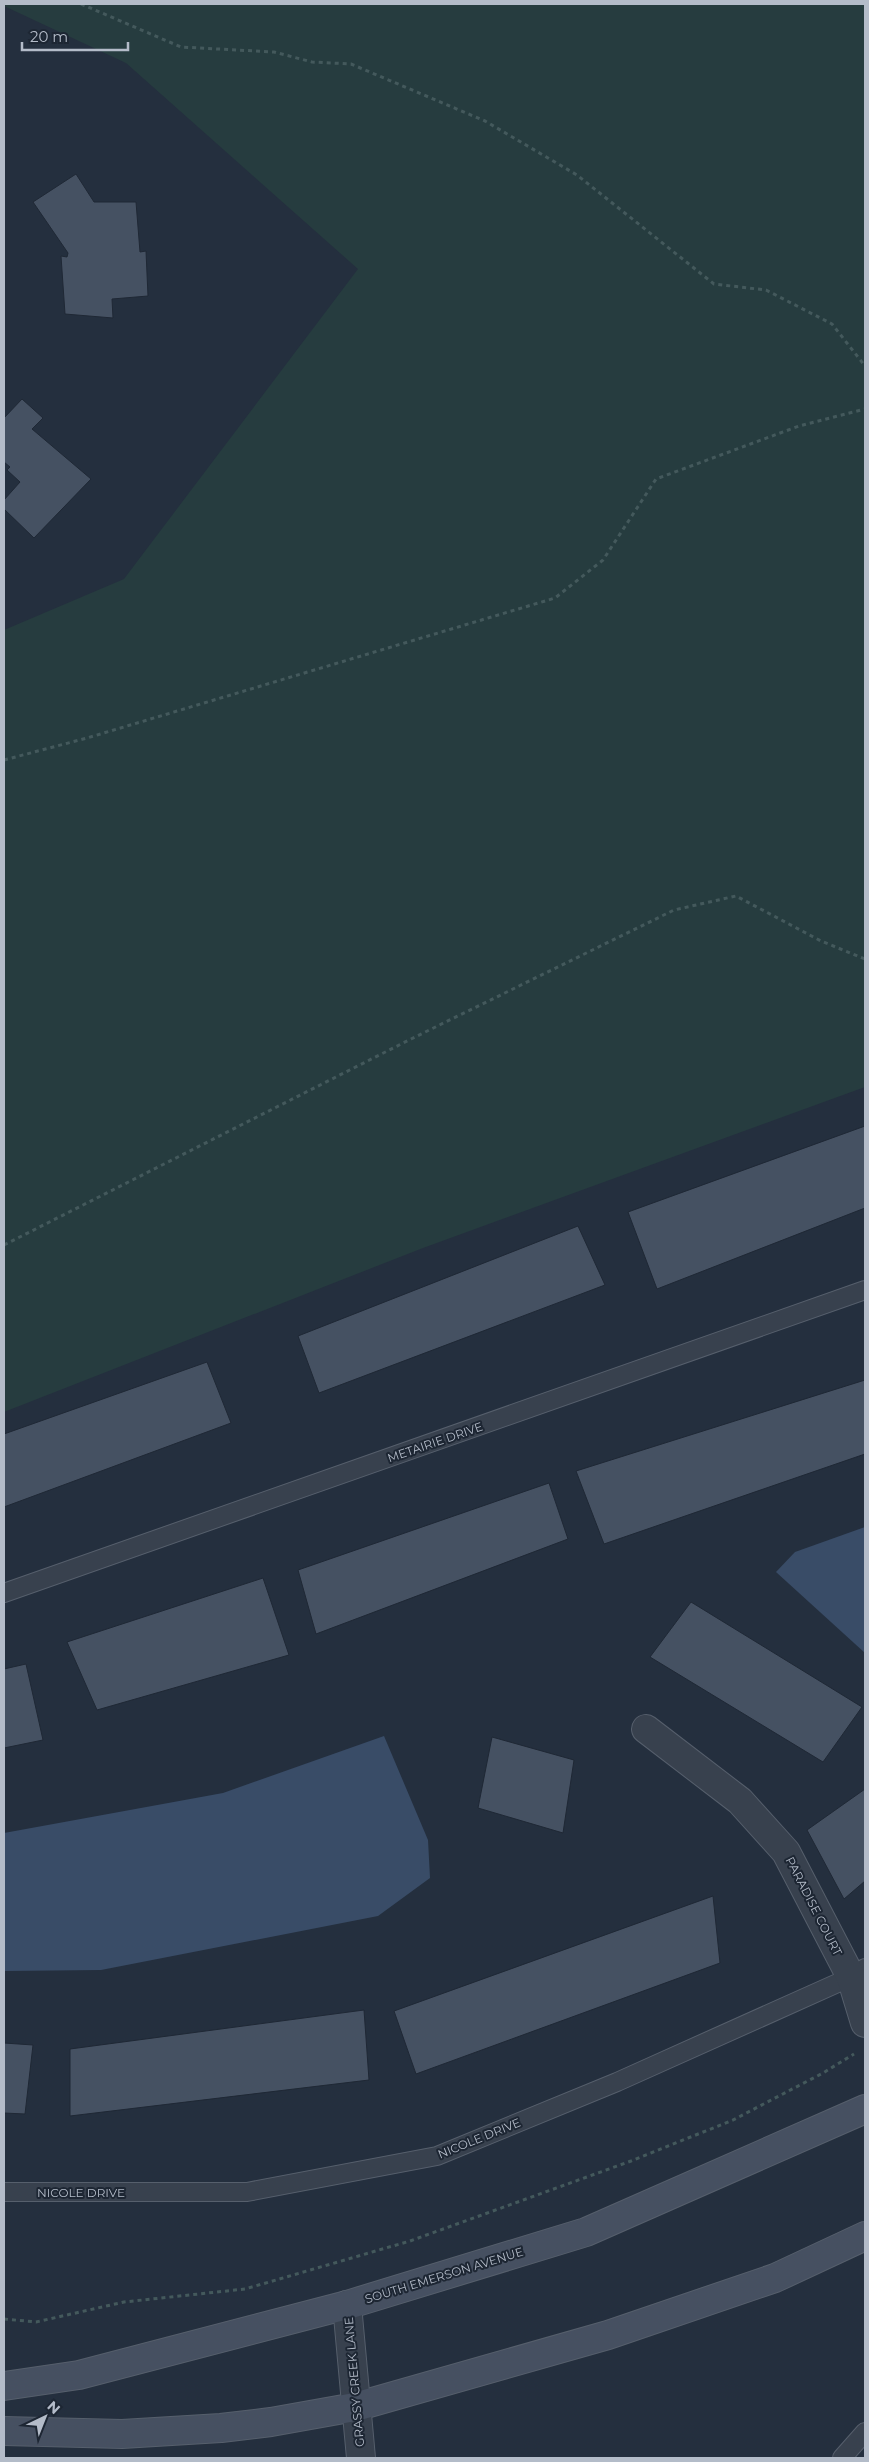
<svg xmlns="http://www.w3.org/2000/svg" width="869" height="2462" font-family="Montserrat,sans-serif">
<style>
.green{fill:#263c3f}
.water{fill:#394c67}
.building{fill:#455162;stroke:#1f2835}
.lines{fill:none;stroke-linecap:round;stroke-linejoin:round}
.lane-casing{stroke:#565f6c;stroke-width:20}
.street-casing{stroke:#565f6c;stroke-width:30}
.secondary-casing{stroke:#565f6c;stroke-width:30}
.path{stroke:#44595c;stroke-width:3;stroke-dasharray:4 4;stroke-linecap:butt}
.lane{stroke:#38414e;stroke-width:18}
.street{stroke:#38414e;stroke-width:28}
.secondary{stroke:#465061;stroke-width:28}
.labels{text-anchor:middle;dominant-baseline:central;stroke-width:4;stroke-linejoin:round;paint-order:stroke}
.street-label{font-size:12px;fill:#b4bcc9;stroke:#1d2633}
</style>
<rect width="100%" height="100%" fill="#242f3e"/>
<path class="green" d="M4,4H865V1087L423,1248L4,1412V630L124,579L358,269L126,63L4,6Z"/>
<g class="water">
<path d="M865,1527V1653L776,1572L795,1552Z"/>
<path d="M384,1736L428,1840L430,1878L378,1916L101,1970L4,1971V1833L223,1793Z"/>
</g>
<g class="building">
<path d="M76,174L94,202H136L140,252L146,251L148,296L112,299L113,318L65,314L61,256L67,257L68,253L33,202Z"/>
<path d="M22,399L43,418L32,429L91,479L34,538L4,509V500L20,482L7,470L10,467L4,462V418Z"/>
<path d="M865,1126V1208L657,1289L628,1212Z"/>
<path d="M578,1226L605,1285L319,1393L298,1336Z"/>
<path d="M207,1362L231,1423L4,1507V1434Z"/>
<path d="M865,1380V1454L604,1544L576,1471Z"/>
<path d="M549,1483L568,1539L316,1634L298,1570Z"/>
<path d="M263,1578L289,1655L97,1710L67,1642Z"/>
<path d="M691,1602L862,1707L823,1762L650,1657Z"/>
<path d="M26,1664L43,1740L4,1748V1669Z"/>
<path d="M492,1737L574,1760L563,1833L478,1808Z"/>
<path d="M865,1789V1881L844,1899L807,1830Z"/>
<path d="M713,1896L720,1963L416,2074L394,2011Z"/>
<path d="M364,2010L369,2080L70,2116V2049Z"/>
<path d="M4,2043L33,2045L25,2114L4,2113Z"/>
</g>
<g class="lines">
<defs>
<g id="lane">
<path d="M4,1593L865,1290"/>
<path d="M4,2192H247L437,2156L617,2082L851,1977L865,1968"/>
<path d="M842,2458L865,2432"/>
</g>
<g id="street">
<path d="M646,1729L740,1801L786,1852L851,1977L865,2023"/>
<path d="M347,2305L361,2458"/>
</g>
<g id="secondary">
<path d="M4,2386L79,2375L347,2305L586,2232L865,2109"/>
<path d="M4,2431L122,2434L221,2428L271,2422L355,2407L608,2335L775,2278L865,2236"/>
</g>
</defs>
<use href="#lane" class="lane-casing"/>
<use href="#street" class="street-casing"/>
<use href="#secondary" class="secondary-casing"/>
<g class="path">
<path d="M81,4L181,47L274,52L312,62L351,64L485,121L577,175L714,284L766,290L832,324L865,366"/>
<path d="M4,760L87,738L555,598L603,560L656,479L799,426L865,409"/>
<path d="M4,1245L411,1039L674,910L736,896L821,941L865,959"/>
<path d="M4,2319L36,2322L124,2302L245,2289L410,2241L631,2161L733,2120L823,2073L854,2054"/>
</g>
<use href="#lane" class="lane"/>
<use href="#street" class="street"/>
<use href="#secondary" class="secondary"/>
</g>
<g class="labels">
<g class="street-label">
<text transform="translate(435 1442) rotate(-19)">METAIRIE DRIVE</text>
<text transform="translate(814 1906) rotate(63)">PARADISE COURT</text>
<text transform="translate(479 2138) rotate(-22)">NICOLE DRIVE</text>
<text x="81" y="2192">NICOLE DRIVE</text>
<text transform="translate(444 2275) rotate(-17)">SOUTH EMERSON AVENUE</text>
<text transform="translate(354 2382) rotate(-95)">GRASSY CREEK LANE</text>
</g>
</g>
<rect width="869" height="2462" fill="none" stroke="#b4bcc9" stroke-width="10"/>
<g transform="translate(45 2417) rotate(43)" stroke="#1d2633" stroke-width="4" paint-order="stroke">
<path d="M0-4L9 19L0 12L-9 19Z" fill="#b4bcc9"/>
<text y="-8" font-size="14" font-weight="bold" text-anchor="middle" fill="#b4bcc9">N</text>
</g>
<path d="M22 42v8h106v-8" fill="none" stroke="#b4bcc9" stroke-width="2.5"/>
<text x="30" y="42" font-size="15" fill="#b4bcc9" stroke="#1d2633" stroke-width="4" paint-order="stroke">20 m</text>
</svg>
